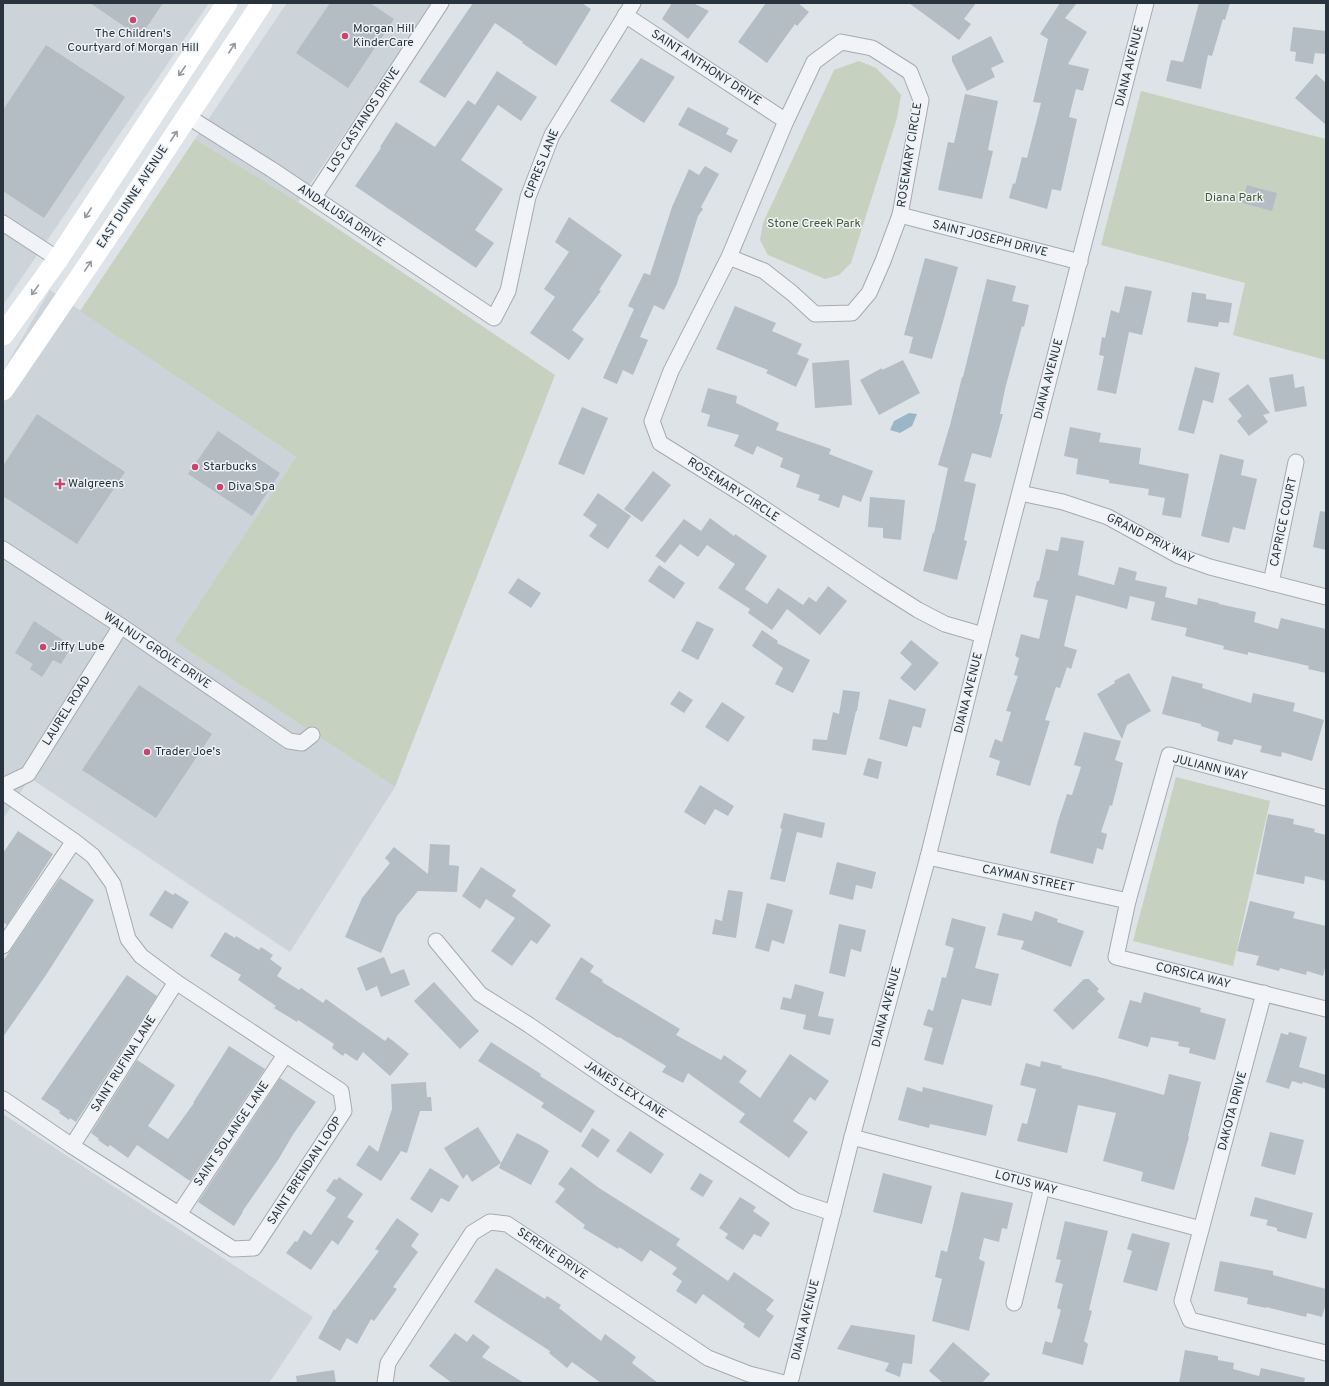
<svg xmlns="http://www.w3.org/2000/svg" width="1329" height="1386" font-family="Overpass,sans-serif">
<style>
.built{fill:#ccd3d9}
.green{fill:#c7d1bf}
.water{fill:#9ab6c7}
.building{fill:#b5bdc4}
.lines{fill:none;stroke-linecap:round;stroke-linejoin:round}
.minor-casing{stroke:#a4abb1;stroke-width:17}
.minor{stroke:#f1f3f6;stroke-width:15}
.secondary{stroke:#fff;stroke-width:21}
.oneway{stroke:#94999e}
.poi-dot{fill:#ca456e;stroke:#edf2f5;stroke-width:1.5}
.labels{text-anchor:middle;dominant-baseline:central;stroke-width:3;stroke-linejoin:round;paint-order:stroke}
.poi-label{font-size:12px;fill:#28333e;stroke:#edf2f5;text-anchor:start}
.street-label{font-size:12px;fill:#28333e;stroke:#edf2f5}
.park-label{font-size:12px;fill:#425935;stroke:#edf2f5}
</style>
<rect width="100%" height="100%" fill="#dee3e7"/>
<g class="built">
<path d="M3,3H209L3,305Z"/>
<path d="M287,3H433L298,202L195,139Z"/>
<path d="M50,290L296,457L174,641L395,787L290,952L30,778L3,819V371Z"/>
<path d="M3,1114L313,1317L269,1383H3Z"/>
</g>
<g class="green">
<path d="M859,61L876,68L892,84L901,95L897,118L851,263L839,275L825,279L768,255L760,240L763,223L834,70Z"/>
<path d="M1141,91L1326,139V360L1233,335L1245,283L1101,245Z"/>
<path d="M195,139L298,202L555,375L395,787L174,641L296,457L80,311Z"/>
<path d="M1176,777L1270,801L1233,966L1133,941Z"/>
</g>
<path class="water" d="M909,413L917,414L912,426L900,433L890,430L894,421Z"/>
<g class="building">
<path d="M90,3H163L140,37Z"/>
<path d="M330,3H370L394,19L348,88L296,53Z"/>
<path d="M473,3H582L591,9L556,66L522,43L523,42L495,23L445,98L419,82Z"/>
<path d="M672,3H693L709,11L688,39L662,19Z"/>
<path d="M766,3H798L809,12L797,26L795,24L767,63L738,42Z"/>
<path d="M909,3H976L964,19L971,24L959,40Z"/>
<path d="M1060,3H1077L1065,18L1087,32L1068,64L1089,69L1083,91L1076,89L1069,117L1077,119L1061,191L1052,189L1047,209L1009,198L1013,183L1015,184L1022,157L1027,158L1041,103L1033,102L1048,39L1040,34Z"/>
<path d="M1199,3H1230L1225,20L1223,19L1212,56L1208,55L1201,89L1166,81L1171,60L1183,62Z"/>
<path d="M1293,27L1326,31V54L1315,53L1313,64L1295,61L1296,52L1290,51Z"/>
<path d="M991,36L1004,62L991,68L995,77L967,91L952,61V56Z"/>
<path d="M46,45L125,97L44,218L3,191V110Z"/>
<path d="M641,58L675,77L644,123L610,101Z"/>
<path d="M497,71L537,97L521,121L498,105L461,160L503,189L475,230L494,243L476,268L355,186L381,148L380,147L396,122L435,147L468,100L475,105Z"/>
<path d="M1316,74L1326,83V125L1295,98Z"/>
<path d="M965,94L998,101L988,150L993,151L982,199L938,190L948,142L954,143Z"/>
<path d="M688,107L729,128L726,134L738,140L731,153L678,125Z"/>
<path d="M705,166L719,174L701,207L703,209L698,216L677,284L664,310L654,305L640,337L648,340L633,375L623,370L617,384L603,378L634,309L628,306L644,273L650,275L672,207L689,169L699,175Z"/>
<path d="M1247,185L1277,193L1272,211L1242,203Z"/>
<path d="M569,217L622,255L599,290L601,291L572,330L584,339L569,360L530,333L555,297L544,289L569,252L555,242Z"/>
<path d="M925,258L958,267L944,318L932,359L909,353L913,337L904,335Z"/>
<path d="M987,279L1016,286L1012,301L1029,305L1024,327L1022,326L1005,389L1000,414H1003L991,458L972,453L964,481L976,484L964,540L967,541L957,580L923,571L933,532L934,533L948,468L938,465L950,425L962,377H963Z"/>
<path d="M1125,286L1152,291L1142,335L1129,332L1116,394L1097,390L1104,356L1099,355L1102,337L1105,338L1111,310L1119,313Z"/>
<path d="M1192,292L1206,294V299L1232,303L1229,323L1219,322L1218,327L1187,322Z"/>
<path d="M735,306L776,323L772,331L802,344L797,354L809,359L796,387L766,373L768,370L716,349Z"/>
<path d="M849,360L852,405L815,408L812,363Z"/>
<path d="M903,360L920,393L879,415L860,380L882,368V370Z"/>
<path d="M1195,367L1220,373L1213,403L1203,400L1194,434L1178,430Z"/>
<path d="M1293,374L1295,388L1304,386L1307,406L1275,412L1269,378Z"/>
<path d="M1248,384L1270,413L1263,415L1268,422L1249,436L1237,421L1242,416L1228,399Z"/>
<path d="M708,388L737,396L736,403L779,423L776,430L831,449L829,454L873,471L861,502L843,495L839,508L818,500L820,495L796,487L800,475L780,467L783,458L757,446L753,455L734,446L739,435L707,426L710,415L701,412Z"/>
<path d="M582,407L608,418L584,475L558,464Z"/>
<path d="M37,414L125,472L77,544L3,496V466Z"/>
<path d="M1070,427L1101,433L1099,442L1141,448L1139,464L1189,474L1181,518L1162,515L1165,498L1148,495L1149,489L1109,483V480L1076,474L1078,459L1064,456Z"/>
<path d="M218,431L280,473L252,516L188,474Z"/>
<path d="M1220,454L1244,460L1241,475L1257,479L1245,530L1233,527L1229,543L1201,536Z"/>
<path d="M653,471L671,485L642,522L624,509Z"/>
<path d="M598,493L631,516L608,549L589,536L597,525L583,515Z"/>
<path d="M870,497L905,500L901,540L883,538V528L868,527Z"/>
<path d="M1320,511L1326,512V550L1313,547Z"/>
<path d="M710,518L734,536L735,534L767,556L745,589L767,604L778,588L803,605L809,597L816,602L828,586L847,601L820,635L787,609L772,630L748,613L750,609L718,588L735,564L707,545L698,557L680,544L665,563L655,556L684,519L701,531Z"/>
<path d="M1061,537L1084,541L1078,575L1114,585L1119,567L1137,572L1135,580L1167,587L1165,597L1197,605L1198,598L1219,603V604L1256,612L1254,622L1278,629L1281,618L1326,629V673L1308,669L1309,666L1248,652V655L1223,649L1224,646L1185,636L1187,628L1151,620L1155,602L1130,596L1127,609L1076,595L1064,646L1077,650L1071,669L1067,667L1060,688L1056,687L1045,720L1050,721L1030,786L996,775L1000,761L989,757L995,739L1002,742L1011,712L1006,711L1018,676L1014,675L1019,658L1015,656L1021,634L1039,639L1048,600L1033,597L1037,581H1039L1046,549L1058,551Z"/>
<path d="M659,565L685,583L674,599L648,581Z"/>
<path d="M518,578L541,593L531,608L508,593Z"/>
<path d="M34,621L72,646L61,664L53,660L42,677L30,669L33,664L15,653Z"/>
<path d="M697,621L714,629L698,660L681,651Z"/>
<path d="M762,630L778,641L777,643L810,660L793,693L775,684L783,668L752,646Z"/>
<path d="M911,640L939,663L915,691L900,678L912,664L900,653Z"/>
<path d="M1129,673L1151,711L1127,725L1122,739L1097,694L1115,683L1114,681Z"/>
<path d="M1172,676L1203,684L1202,688L1251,703L1253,693L1295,703L1293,711L1324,720L1312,761L1282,752L1281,757L1260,752L1262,746L1234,739L1232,745L1217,741L1219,732L1201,726V724L1162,714Z"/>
<path d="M139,685L212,734L156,818L82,770Z"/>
<path d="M843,690L860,692L857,711H856L846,755L812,750L813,739L827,740L833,712L839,714Z"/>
<path d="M679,691L693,700L684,713L670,704Z"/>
<path d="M889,699L926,709L921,728L913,726L907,747L879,739Z"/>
<path d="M722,702L745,717L728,742L705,727Z"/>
<path d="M1084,732L1121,741L1115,760L1123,763L1112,806L1110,805L1101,832L1107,834L1103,850L1097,848L1093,864L1050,853L1058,821L1067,794L1072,795L1081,767L1074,765Z"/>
<path d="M868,758L882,762L878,779L863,775Z"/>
<path d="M700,785L734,806L728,816L715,809L705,825L684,812Z"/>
<path d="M784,813L825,823L822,838L797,832L785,882L770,879L782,829L780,828Z"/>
<path d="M1268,814L1294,819L1293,824L1315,829L1314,832L1326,835V881L1305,876L1304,884L1256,874Z"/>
<path d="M18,831L53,854L7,925L3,922V853Z"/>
<path d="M430,844L450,845L449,865L459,866L457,892L418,891L397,916L381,953L345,937L362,898L390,863L385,858L394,847L428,874Z"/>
<path d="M837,862L876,872L872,889L856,885L853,900L829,894Z"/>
<path d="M481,867L516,890L512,896L551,925L537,944L531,940L512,966L491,951L515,918L486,899L480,909L462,896Z"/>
<path d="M60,878L94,900L46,975L3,1037V961Z"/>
<path d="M165,890L173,895L175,893L189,902L172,929L149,915Z"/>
<path d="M728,890L743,892L736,938L712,934L715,919L722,921Z"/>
<path d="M1250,901L1295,912L1293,918L1326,926V964L1323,976L1307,971L1306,975L1280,968L1279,971L1256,965L1259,956L1237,951Z"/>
<path d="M767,903L793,910L784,944L772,940L769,952L755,948Z"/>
<path d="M1035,911L1058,919L1057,922L1084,931L1071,967L1021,949L1024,941L997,935L1003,913L1032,921Z"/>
<path d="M952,918L986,927L975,968L999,974L991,1006L962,999L943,1065L924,1060L933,1028L923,1025L928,1009L933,1011L942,977L946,978L954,948L945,945Z"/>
<path d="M839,924L866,930L861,952L851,949L845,977L829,973Z"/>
<path d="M225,932L235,938L236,936L259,950L261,947L273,955L270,959L282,968L277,976L299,990L301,988L323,1003L326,999L385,1041L388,1037L392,1040L409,1054L390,1076L363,1052L357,1061L345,1053L343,1056L332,1048L334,1044L298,1020L297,1022L274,1008L276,1006L238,980L241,975L210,956Z"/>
<path d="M384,957L391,974L404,969L410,985L381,997L377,986L366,991L357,968Z"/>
<path d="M581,957L594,966L590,972L603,980L602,982L680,1029L676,1035L721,1060L724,1055L747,1071L739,1082L760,1098L790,1054L829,1081L815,1101L810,1097L793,1121L808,1132L789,1158L739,1122L745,1114L688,1073L683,1083L662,1072L666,1066L619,1037L618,1038L555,999Z"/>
<path d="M127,975L157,996L76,1122L70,1118L69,1120L59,1113L60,1111L41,1099Z"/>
<path d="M1084,979H1089L1099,989L1097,991L1105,999L1073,1030L1053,1010Z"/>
<path d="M434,982L479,1031L460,1049L414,1001Z"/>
<path d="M795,984L824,992L818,1016L834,1019L830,1035L803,1029L806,1015L780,1009L783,997L791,999Z"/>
<path d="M1144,992L1201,1008L1200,1012L1226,1019L1215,1060L1189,1053L1190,1048L1178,1046L1179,1042L1151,1037L1148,1047L1118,1038L1130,1000L1141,1003Z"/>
<path d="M1289,1032L1307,1037L1299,1067L1326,1075V1089L1303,1082L1302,1084L1292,1081L1289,1089L1266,1082L1281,1033L1288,1035Z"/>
<path d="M491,1042L541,1074L540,1076L595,1111L581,1133L541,1107L544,1103L478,1061Z"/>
<path d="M229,1046L265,1069L190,1181L137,1145L128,1158L110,1145L108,1147L98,1140L99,1139L91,1133L137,1060L175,1085L148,1126L168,1139L194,1103H193Z"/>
<path d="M1041,1061L1062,1066L1061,1068L1103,1078L1164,1095L1169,1074L1201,1082L1188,1136L1189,1137L1174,1190L1141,1181L1143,1172L1103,1161L1116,1113L1078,1105L1067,1153L1017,1141L1022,1123L1027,1124L1036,1089L1020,1085L1026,1063L1040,1067Z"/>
<path d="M280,1078L316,1102L294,1133L278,1160L242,1212H243L234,1226L198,1202Z"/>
<path d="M426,1082L427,1097H431L432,1111H420L407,1153L401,1151L381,1181L356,1165L369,1145L378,1152L392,1109L391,1084Z"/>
<path d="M907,1087L922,1092L923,1087L993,1105L986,1136L930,1124L929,1128L898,1120Z"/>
<path d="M478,1127L501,1163L517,1133L542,1146L549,1151L531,1185L499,1168L501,1163L472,1182L467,1174L463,1179L444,1148Z"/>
<path d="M592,1128L610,1140L598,1158L581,1146Z"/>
<path d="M630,1131L664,1154L651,1174L616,1151Z"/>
<path d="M1270,1132L1304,1140L1295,1175L1261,1166Z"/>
<path d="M571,1167L599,1188L680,1239L676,1245L728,1281L734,1272L774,1300L766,1310L774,1316L759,1338L743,1327L745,1324L703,1294L696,1304L676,1291L682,1281L672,1274L677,1268L650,1250L642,1262L619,1247L618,1249L583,1228L585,1225L555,1202L565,1189L558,1184Z"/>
<path d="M430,1168L459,1186L449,1202L441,1198L432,1213L410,1199Z"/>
<path d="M700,1173L713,1181L703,1197L690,1189Z"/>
<path d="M883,1173L932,1186L922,1224L873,1212Z"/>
<path d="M339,1177L363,1194L347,1217L354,1221L338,1245L332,1240L311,1270L286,1253L295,1241L297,1242L304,1230L311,1235L336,1198L326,1191L334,1179L337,1180Z"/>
<path d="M961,1192L1013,1203L1007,1229L1002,1228L999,1242L984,1238L979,1259L985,1262L969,1331L932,1321L942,1279L935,1277L941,1250L947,1252Z"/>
<path d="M740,1197L756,1207L753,1211L770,1223L761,1237L754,1234L743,1250L725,1238L728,1234L719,1228Z"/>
<path d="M1255,1197L1313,1213L1306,1239L1277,1231V1228L1266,1225L1268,1220L1250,1216Z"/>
<path d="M397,1218L419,1234L411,1246L418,1252L393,1287L397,1289L374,1321L371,1319L357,1344L347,1338L340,1351L318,1338L334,1309L335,1310L379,1251L375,1249Z"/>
<path d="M1065,1221L1108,1231L1089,1310L1092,1311L1084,1341L1088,1344L1083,1365L1042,1354L1045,1341L1052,1343L1061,1310L1057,1308L1063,1284L1055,1282L1061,1260L1056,1259Z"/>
<path d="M1132,1233L1170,1243L1157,1291L1123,1282L1132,1251L1127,1249Z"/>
<path d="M1220,1261L1273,1271V1275L1326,1289V1303L1322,1317L1307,1313L1306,1317L1266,1307V1308L1247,1304L1248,1298L1214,1291Z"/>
<path d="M496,1268L545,1299L547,1296L561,1305L559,1308L601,1341L605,1334L636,1357L632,1363L658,1383H601L572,1362L567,1368L549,1353L550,1351L474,1302Z"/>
<path d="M851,1325L915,1335L912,1364L903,1363L900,1377L885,1371L889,1363L837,1349Z"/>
<path d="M455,1333L467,1342L473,1334L490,1347L482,1357L524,1383H452L429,1366Z"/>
<path d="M953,1342L990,1374L982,1383H943L929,1371Z"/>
<path d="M1185,1350L1218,1356V1360L1234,1363L1233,1369L1259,1376L1261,1368L1305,1378L1304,1383H1179Z"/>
<path d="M334,1370L336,1383H297L296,1376Z"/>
</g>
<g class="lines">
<defs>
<g id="minor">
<path d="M625,15L786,121"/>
<path d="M187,116L271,169L494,318L508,291L528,197L552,135L633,3"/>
<path d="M314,197L441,3"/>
<path d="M900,215L1080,262"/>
<path d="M3,223L58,259"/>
<path d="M729,257L764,271L792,293L815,314L852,313L869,293L883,261L900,215L921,100L910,72L872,48L841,42L814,62L786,121L729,257L671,371L652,421L660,443L745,496L877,584L918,610L945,624L983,635"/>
<path d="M1020,493L1063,502L1108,517L1179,556L1210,567L1326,597"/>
<path d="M3,549L121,626L289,741L302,743L312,735"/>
<path d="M1271,583L1296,462"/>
<path d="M3,786L28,774L121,626"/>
<path d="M3,792L74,841L93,856L113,884L128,939L141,956L176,982L341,1091L344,1111L254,1248L233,1249L72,1146L3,1099"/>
<path d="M1326,798L1169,755L1128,901L1116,957L1326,1009"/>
<path d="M928,857L1128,901"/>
<path d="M436,941L480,994L529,1025L619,1087L796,1201L833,1213"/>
<path d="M3,946L74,841"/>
<path d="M1264,993L1182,1301L1190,1320L1326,1353"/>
<path d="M852,1137L1201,1229"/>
<path d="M72,1146L176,982"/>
<path d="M179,1214L285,1055"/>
<path d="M1014,1303L1042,1187"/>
<path d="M385,1383L388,1363L472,1233L490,1222L507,1224L708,1358L749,1374L784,1383"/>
<path d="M790,1383L852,1137L928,857L983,635L1146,3"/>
</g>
</defs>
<use href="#minor" class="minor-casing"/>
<use href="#minor" class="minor"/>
<g class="secondary">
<path d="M3,335L58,259L227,3"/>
<path d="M3,390L114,227L262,3"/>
</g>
</g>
<defs><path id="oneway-shaft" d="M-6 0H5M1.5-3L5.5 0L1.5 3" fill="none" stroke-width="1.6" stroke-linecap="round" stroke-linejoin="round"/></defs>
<g class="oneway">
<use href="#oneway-shaft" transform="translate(232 48) rotate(-57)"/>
<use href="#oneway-shaft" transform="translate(182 71) rotate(124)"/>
<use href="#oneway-shaft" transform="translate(174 136) rotate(-57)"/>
<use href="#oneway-shaft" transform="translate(88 213) rotate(123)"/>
<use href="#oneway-shaft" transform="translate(88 266) rotate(-56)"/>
<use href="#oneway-shaft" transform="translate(35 290) rotate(126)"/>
</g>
<g class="poi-dot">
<circle cx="133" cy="20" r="4"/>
<circle cx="345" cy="36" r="4"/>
<circle cx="195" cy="467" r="4"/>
<path d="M58 478h4v4h4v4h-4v4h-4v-4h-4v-4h4z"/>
<circle cx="220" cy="487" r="4"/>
<circle cx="43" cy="647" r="4"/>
<circle cx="147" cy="752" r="4"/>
</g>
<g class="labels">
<g class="poi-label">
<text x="353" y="29">Morgan Hill<tspan x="353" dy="14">KinderCare</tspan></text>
<text x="133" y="34" text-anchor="middle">The Children's<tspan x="133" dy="14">Courtyard of Morgan Hill</tspan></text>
<text x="203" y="467">Starbucks</text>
<text x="68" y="484">Walgreens</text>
<text x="228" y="487">Diva Spa</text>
<text x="51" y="647">Jiffy Lube</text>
<text x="155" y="752">Trader Joe's</text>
</g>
<g class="street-label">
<text transform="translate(1130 66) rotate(-76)">DIANA AVENUE</text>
<text transform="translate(706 68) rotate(33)">SAINT ANTHONY DRIVE</text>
<text transform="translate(364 120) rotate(-57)">LOS CASTANOS DRIVE</text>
<text transform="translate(910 155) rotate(-81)">ROSEMARY CIRCLE</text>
<text transform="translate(542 164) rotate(-68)">CIPRES LANE</text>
<text transform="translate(133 197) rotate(-57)">EAST DUNNE AVENUE</text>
<text transform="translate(341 216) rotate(34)">ANDALUSIA DRIVE</text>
<text transform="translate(990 239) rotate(14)">SAINT JOSEPH DRIVE</text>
<text transform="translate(1049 379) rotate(-75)">DIANA AVENUE</text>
<text transform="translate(733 490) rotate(33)">ROSEMARY CIRCLE</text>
<text transform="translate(1284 522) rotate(-78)">CAPRICE COURT</text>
<text transform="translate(1150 539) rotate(27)">GRAND PRIX WAY</text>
<text transform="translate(157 651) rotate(34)">WALNUT GROVE DRIVE</text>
<text transform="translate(969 693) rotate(-76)">DIANA AVENUE</text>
<text transform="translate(67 711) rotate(-58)">LAUREL ROAD</text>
<text transform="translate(1210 768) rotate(14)">JULIANN WAY</text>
<text transform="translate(1028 879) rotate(12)">CAYMAN STREET</text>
<text transform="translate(1193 976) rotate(14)">CORSICA WAY</text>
<text transform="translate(887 1007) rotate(-75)">DIANA AVENUE</text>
<text transform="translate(124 1064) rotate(-58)">SAINT RUFINA LANE</text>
<text transform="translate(625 1090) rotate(33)">JAMES LEX LANE</text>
<text transform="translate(1233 1111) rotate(-75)">DAKOTA DRIVE</text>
<text transform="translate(232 1134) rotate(-56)">SAINT SOLANGE LANE</text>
<text transform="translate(305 1171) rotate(-57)">SAINT BRENDAN LOOP</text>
<text transform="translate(1026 1183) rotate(15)">LOTUS WAY</text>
<text transform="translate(552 1254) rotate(34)">SERENE DRIVE</text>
<text transform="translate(806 1320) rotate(-76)">DIANA AVENUE</text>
</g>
<g class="park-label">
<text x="1234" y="198">Diana Park</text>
<text x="814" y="224">Stone Creek Park</text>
</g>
</g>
<rect width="1329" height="1386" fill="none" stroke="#28333e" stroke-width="8"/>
</svg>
